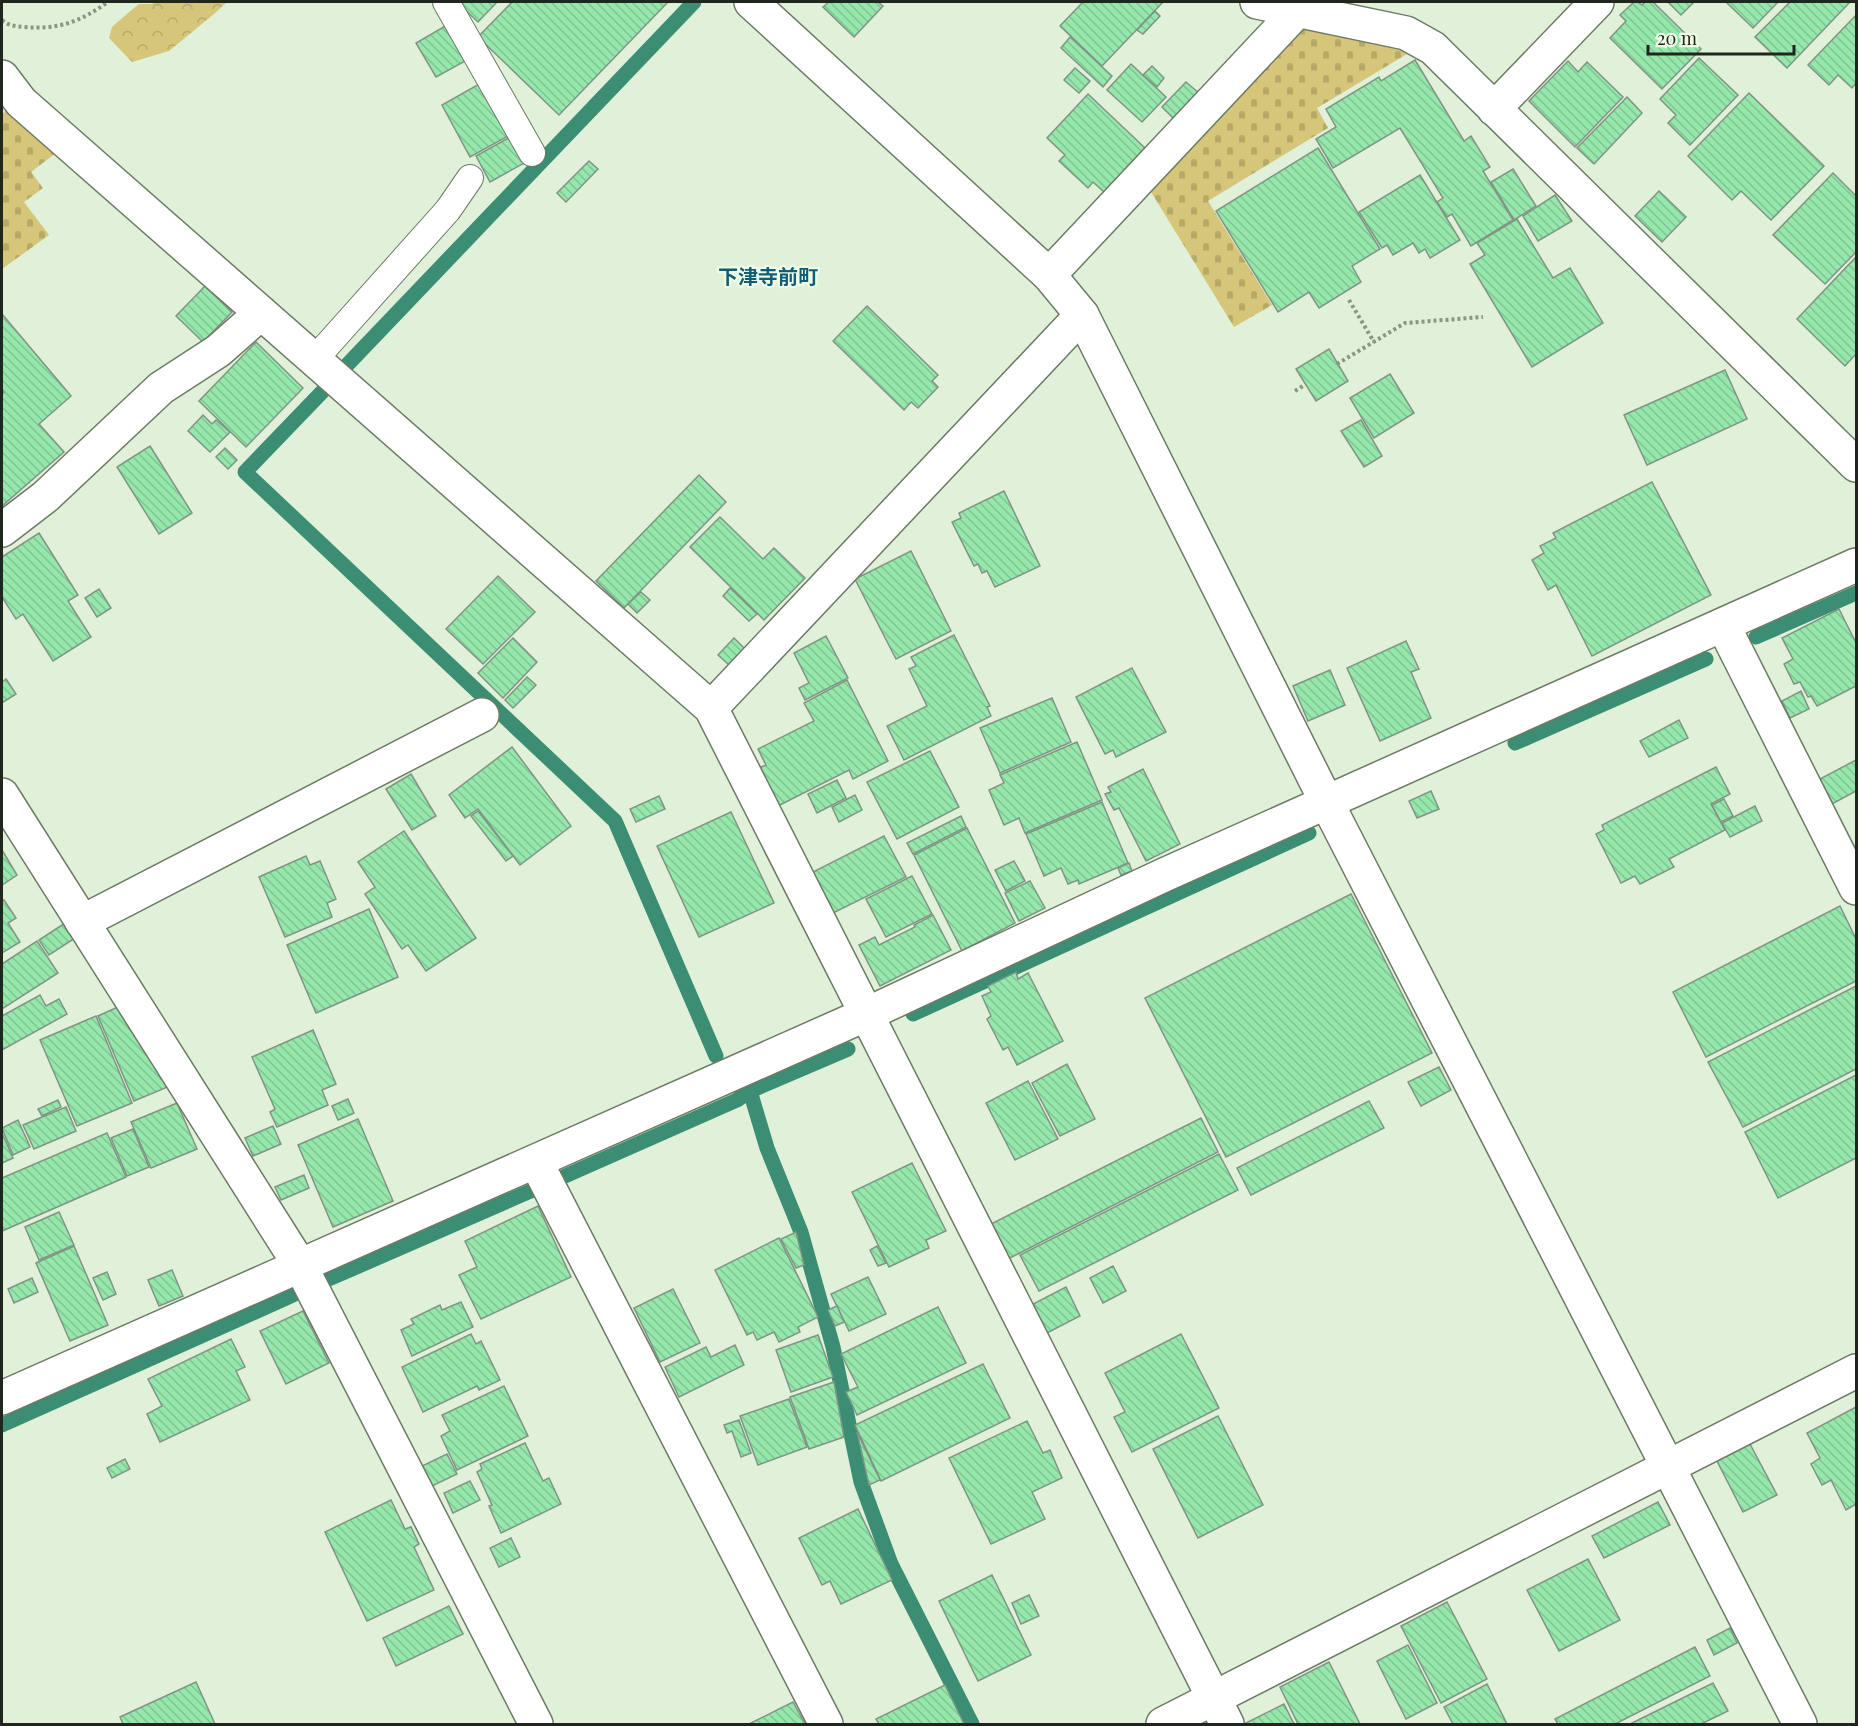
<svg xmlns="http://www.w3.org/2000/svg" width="1858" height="1726" font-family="'Playfair Display','Noto Sans JP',serif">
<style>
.forest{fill:url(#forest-crowns)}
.cemetery{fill:url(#cemetery-stones)}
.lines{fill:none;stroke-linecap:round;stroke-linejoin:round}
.stream{stroke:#3b8e74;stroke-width:15}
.building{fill:url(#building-back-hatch);stroke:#7f9584;stroke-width:1.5}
.service-casing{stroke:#6d7b66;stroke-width:28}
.minor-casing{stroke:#6d7b66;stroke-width:36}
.path{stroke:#8a9584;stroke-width:4;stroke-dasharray:3 3;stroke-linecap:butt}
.service{stroke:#fff;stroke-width:26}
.minor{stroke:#fff;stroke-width:33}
.labels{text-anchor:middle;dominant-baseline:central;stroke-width:4.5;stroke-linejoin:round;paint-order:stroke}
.quarter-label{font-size:20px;font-weight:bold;fill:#105d77;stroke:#eefde5}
</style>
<defs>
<pattern id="forest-crowns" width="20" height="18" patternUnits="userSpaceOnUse" patternTransform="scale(1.5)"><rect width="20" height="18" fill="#d6c679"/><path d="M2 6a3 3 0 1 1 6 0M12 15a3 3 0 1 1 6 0" fill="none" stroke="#b7aa68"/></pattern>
<pattern id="cemetery-stones" width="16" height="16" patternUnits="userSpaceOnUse" patternTransform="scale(1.5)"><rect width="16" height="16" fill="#d6c679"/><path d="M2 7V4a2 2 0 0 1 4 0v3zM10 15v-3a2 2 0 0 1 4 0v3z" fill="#b7aa68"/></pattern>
<pattern id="building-back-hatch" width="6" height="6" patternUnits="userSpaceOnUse" patternTransform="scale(1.5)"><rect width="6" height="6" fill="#95e7ac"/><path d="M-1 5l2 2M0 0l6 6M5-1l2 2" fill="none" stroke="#80c694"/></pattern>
</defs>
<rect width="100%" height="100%" fill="#e1f0d8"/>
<path class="forest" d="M155,2H227L214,14L169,51L132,62L109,38L112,27L128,13L139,4H152Z"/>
<g class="cemetery">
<path d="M1311,26L1412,51L1317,108L1328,128L1208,201L1272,305L1234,327L1148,187L1289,36Z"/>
<path d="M8,109L56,153L31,172L43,188L24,202L49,235L2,269V114Z"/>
</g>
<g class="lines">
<g class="stream">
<path d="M348,364L694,2"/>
<path d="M322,392L245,472L615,821L716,1056"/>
<path d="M1756,637L1856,593"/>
<path d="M1515,743L1706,659"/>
<path d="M913,1014L1309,833"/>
<path d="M750,1091L767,1148L801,1232L833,1347L861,1482L891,1564L972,1724"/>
<path d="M565,1176L737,1100L750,1091L848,1049"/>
<path d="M322,1282L533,1190"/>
<path d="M2,1425L293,1295"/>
</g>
</g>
<g class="building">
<path d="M457,2H497L478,22Z"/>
<path d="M512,2H668L559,115L478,37Z"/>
<path d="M829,2H878L883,6L854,37L823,7Z"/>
<path d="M1083,2H1163L1102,66L1060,26Z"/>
<path d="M1634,2H1638L1642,5L1645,2H1653L1701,49L1662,89L1610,38L1626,21L1620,15Z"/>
<path d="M1668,2H1694L1681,15Z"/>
<path d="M1726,2H1778L1753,28Z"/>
<path d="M1790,2H1850L1787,68L1755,37Z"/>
<path d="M1155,11L1160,16L1143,34L1137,30Z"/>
<path d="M1856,15V83L1852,88L1838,75L1829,85L1808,65Z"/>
<path d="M447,25L467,60L436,77L416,43Z"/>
<path d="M1070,37L1112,76L1103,87L1061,48Z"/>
<path d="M1699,58L1738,95L1690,145L1668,123L1676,115L1660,99Z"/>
<path d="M1415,60L1464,141L1471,136L1490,167L1483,171L1513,220L1471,246L1452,214L1447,217L1437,202L1443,198L1400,128L1333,168L1316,139L1336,127L1326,109L1379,77L1381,81Z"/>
<path d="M1568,61L1578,72L1587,62L1623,97L1575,147L1529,101Z"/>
<path d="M1131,64L1166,97L1142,122L1107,90Z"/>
<path d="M1152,66L1164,78L1157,87L1143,75Z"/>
<path d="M1075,68L1090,81L1079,93L1064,80Z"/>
<path d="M1186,82L1200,94L1175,120L1162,107Z"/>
<path d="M481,83L510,135L470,157L442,105Z"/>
<path d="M1749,93L1824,166L1771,220L1741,191L1732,200L1688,156Z"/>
<path d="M1088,94L1145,148L1104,192L1093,182L1088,188L1059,161L1065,155L1047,138Z"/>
<path d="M1627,97L1642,113L1594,164L1577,148Z"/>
<path d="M512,136L526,162L490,182L476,156Z"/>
<path d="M1318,148L1380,249L1352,266L1361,282L1319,308L1309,292L1278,312L1216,211Z"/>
<path d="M589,161L598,169L566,202L557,193Z"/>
<path d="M1513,169L1536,206L1514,220L1491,182Z"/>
<path d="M1833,173L1856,196V252L1825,284L1773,235Z"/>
<path d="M1420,175L1460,240L1430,258L1425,249L1419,253L1413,243L1393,255L1387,245L1382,248L1359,212Z"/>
<path d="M1659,191L1686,217L1662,242L1635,216Z"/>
<path d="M1555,195L1572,221L1538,241L1523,216Z"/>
<path d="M1517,219L1553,278L1570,268L1603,323L1532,367L1470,264L1485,255L1477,243Z"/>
<path d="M1856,257V354L1845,366L1797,319Z"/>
<path d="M205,286L232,312L203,342L176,316Z"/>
<path d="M867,306L938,375L932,381L938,387L918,408L911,402L904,410L833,341Z"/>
<path d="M2,314L71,396L39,424L64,452L2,506V395L4,392L2,389Z"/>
<path d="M256,342L303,388L246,447L199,401Z"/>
<path d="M1329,349L1348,381L1316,401L1296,369Z"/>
<path d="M1725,370L1747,419L1647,465L1624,415Z"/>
<path d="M1390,374L1414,413L1374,438L1350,398Z"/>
<path d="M203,415L212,424L216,420L230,432L210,452L188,431Z"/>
<path d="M1361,420L1382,456L1364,467L1341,431Z"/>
<path d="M150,446L192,513L159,534L117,467Z"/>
<path d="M225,448L237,460L228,469L216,457Z"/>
<path d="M699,475L726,502L624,608L596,581Z"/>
<path d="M1652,482L1711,595L1592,656L1556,585L1548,590L1532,560L1544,553L1540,546L1556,538L1553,533Z"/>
<path d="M1004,491L1040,566L995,587L987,571L982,573L978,564L974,566L952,522L961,518L959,513Z"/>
<path d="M720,517L763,559L774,548L805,578L764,620L690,547Z"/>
<path d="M39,533L78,595L68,601L91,637L53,661L23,614L16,619L2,597V557Z"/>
<path d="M911,551L951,631L896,659L855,579Z"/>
<path d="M498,576L535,612L483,664L446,629Z"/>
<path d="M730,588L757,614L749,621L723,596Z"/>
<path d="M99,589L111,608L97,617L85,598Z"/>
<path d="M641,592L650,600L637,613L628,604Z"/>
<path d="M1839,609L1856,643V686L1817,706L1811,696L1808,697L1800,682L1794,684L1784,664L1793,659L1782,638Z"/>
<path d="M954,635L990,706L987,707L991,716L904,760L887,726L927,706L909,669L916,666L911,657Z"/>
<path d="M826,636L848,678L805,700L799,688L809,683L794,653Z"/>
<path d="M513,638L537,662L503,698L478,673Z"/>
<path d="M734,638L745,649L729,665L718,655Z"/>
<path d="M1406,641L1419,669L1411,672L1431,718L1380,741L1347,668Z"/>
<path d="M1132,668L1166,732L1116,757L1113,750L1105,754L1076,697Z"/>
<path d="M1330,670L1345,705L1308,721L1293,686Z"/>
<path d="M527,677L536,685L513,708L505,700Z"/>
<path d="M6,679L16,694L2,703V682Z"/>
<path d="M847,680L888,761L853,779L849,770L778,806L759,768L766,765L758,749L814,721L804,703Z"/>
<path d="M1801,691L1809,709L1790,718L1782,701Z"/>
<path d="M1052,698L1071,742L1000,773L980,728Z"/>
<path d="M1679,720L1688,738L1649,757L1640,741Z"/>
<path d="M1077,742L1102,800L1025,833L1019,818L1004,825L989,790L1004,783L1000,775Z"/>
<path d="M512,747L571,826L520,865L478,809L465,818L449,795Z"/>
<path d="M930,751L959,807L897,839L867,782Z"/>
<path d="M1856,760V791L1830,805L1818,780Z"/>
<path d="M1716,767L1730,794L1711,804L1725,830L1669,859L1674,867L1640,884L1635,876L1621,883L1596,834L1604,830L1602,825Z"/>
<path d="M1143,769L1180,844L1146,861L1119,808L1114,810L1105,794L1111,792L1108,787Z"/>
<path d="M411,774L436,816L412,830L386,789Z"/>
<path d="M837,780L846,798L817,813L808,794Z"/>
<path d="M1431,791L1439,809L1417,818L1409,801Z"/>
<path d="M855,795L862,810L839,822L832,807Z"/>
<path d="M659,796L665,809L636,822L630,809Z"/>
<path d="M1724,799L1733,816L1721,822L1712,805Z"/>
<path d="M1102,802L1128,863L1079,884L1078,880L1068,884L1061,868L1044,876L1026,834Z"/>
<path d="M1755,806L1762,821L1730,837L1722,823Z"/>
<path d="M478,811L513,856L506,861L471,816Z"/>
<path d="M731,812L774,903L699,937L657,846Z"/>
<path d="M961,816L966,827L913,854L907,843Z"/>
<path d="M967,828L1015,923L962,951L914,855Z"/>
<path d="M404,831L476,938L426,971L408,945L402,949L365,894L375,887L358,862Z"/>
<path d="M884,836L906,877L833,913L813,872Z"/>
<path d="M2,850L17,875L2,885Z"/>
<path d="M306,856L310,865L320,861L336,899L327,903L332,917L285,937L259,877Z"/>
<path d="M1014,861L1025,881L1006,891L995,870Z"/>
<path d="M1129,863L1132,871L1121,875L1118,868Z"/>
<path d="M912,876L932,914L886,937L866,899Z"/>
<path d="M1030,881L1045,908L1019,921L1005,893Z"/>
<path d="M1351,894L1432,1053L1226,1157L1145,998Z"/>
<path d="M4,900L16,918L8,923L20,942L2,953V902Z"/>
<path d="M1840,906L1856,939V981L1706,1057L1673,992Z"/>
<path d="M369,909L398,977L316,1013L287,945Z"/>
<path d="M933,915L951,950L880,986L859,945L875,937L879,945L915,927L914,925Z"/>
<path d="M65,923L75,938L49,955L39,940Z"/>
<path d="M37,941L58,973L2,1009V964Z"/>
<path d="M1016,972L1018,979L1028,973L1063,1041L1017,1065L1008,1047L1003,1050L987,1019L991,1016L982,996L991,992L988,986Z"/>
<path d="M1856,986V1069L1743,1127L1708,1062Z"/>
<path d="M40,995L46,1006L59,999L67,1014L2,1050V1016Z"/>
<path d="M118,1007L170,1086L134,1101L98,1016Z"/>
<path d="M96,1016L132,1103L77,1126L40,1040Z"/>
<path d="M313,1030L336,1084L322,1090L328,1105L277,1127L270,1112L275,1109L252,1057Z"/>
<path d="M1067,1064L1095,1119L1060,1136L1032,1083Z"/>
<path d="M1439,1067L1451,1090L1421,1106L1408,1082Z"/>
<path d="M1856,1075V1158L1778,1198L1745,1132Z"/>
<path d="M1028,1081L1058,1139L1015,1160L986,1103Z"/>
<path d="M348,1099L354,1113L338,1120L332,1106Z"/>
<path d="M58,1100L61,1107L42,1116L38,1109Z"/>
<path d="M1369,1101L1384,1128L1251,1195L1237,1168Z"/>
<path d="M177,1103L197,1149L151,1168L131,1122Z"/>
<path d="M66,1107L76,1131L34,1149L23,1125Z"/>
<path d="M1201,1118L1218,1152L1008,1259L991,1224Z"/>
<path d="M358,1119L393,1201L333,1227L298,1145Z"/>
<path d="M18,1120L30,1147L13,1155L2,1128Z"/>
<path d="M273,1126L281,1144L253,1156L245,1138Z"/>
<path d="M133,1129L149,1167L127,1176L111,1138Z"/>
<path d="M2,1133L13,1158L2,1163Z"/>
<path d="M107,1133L126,1177L2,1231V1178Z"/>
<path d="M1219,1154L1238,1190L1039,1291L1020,1255Z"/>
<path d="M912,1163L946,1231L926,1240L929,1248L889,1267L852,1192Z"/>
<path d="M304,1175L309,1188L281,1200L275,1187Z"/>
<path d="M538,1206L571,1277L481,1319L459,1275L477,1267L465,1241Z"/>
<path d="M59,1212L74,1245L39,1260L25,1227Z"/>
<path d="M796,1232L804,1265L796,1268L781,1239Z"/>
<path d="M779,1238L818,1317L798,1327L800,1332L779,1342L774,1332L757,1340L753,1332L747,1335L715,1270Z"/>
<path d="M74,1246L108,1325L70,1341L36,1263Z"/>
<path d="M877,1246L886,1263L878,1266L870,1250Z"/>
<path d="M1113,1266L1126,1291L1103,1303L1090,1278Z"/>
<path d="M172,1270L183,1296L159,1306L148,1280Z"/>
<path d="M107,1272L116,1294L103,1300L93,1278Z"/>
<path d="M868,1277L886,1314L849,1331L831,1294Z"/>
<path d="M32,1278L38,1292L14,1303L8,1289Z"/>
<path d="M1066,1287L1080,1316L1047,1333L1033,1304Z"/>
<path d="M673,1289L700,1343L660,1362L634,1308Z"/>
<path d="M461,1302L473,1327L412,1356L401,1330L414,1324L411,1319L440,1305L442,1310Z"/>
<path d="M837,1306L844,1322L835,1326L828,1310Z"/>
<path d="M938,1307L966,1363L857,1415L846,1392L858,1387L841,1354Z"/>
<path d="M303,1311L329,1363L286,1384L260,1331Z"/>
<path d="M471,1334L476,1344L481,1341L500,1380L479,1390L477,1386L423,1412L402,1367Z"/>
<path d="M1181,1334L1219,1408L1132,1452L1114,1417L1125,1412L1105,1373Z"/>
<path d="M818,1335L833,1377L791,1392L776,1350Z"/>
<path d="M231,1339L245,1367L236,1371L250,1400L160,1442L147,1414L162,1406L148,1379Z"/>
<path d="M735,1345L744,1365L679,1397L665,1367L706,1347L711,1357Z"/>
<path d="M983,1364L1010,1418L881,1481L855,1425Z"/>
<path d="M834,1382L844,1437L809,1449L790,1397Z"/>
<path d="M504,1386L528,1436L457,1470L441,1436L450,1431L442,1415Z"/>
<path d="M789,1399L807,1447L758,1465L740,1416Z"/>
<path d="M1856,1407V1504L1846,1510L1831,1480L1822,1485L1811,1464L1820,1458L1807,1433Z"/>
<path d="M1218,1416L1263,1505L1198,1538L1153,1449Z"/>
<path d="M739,1420L751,1453L741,1457L732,1431L727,1433L724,1425Z"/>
<path d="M1027,1421L1043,1453L1050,1450L1062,1478L1032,1492L1045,1519L991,1544L949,1458Z"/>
<path d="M857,1432L880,1480L869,1485Z"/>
<path d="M525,1443L543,1481L549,1478L561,1504L501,1533L489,1506L492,1505L477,1472L482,1469L480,1464Z"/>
<path d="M1750,1444L1777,1495L1743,1512L1717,1461Z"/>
<path d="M447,1454L457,1474L430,1487L420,1467Z"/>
<path d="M125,1459L130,1469L112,1478L107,1468Z"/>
<path d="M470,1481L480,1500L453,1513L444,1493Z"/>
<path d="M391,1500L405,1529L411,1527L419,1544L414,1547L434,1590L367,1621L325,1532Z"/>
<path d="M1658,1502L1670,1525L1604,1558L1592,1536Z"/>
<path d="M858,1509L892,1580L841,1604L830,1581L822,1585L799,1538Z"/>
<path d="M511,1538L520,1557L499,1567L490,1548Z"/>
<path d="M1588,1559L1620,1620L1559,1651L1527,1590Z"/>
<path d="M992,1575L1031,1655L978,1681L939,1601Z"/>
<path d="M1029,1595L1039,1616L1021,1624L1012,1603Z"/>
<path d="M1447,1602L1487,1679L1441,1703L1401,1626Z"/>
<path d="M449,1606L463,1634L396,1666L383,1638Z"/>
<path d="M1730,1628L1737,1643L1714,1655L1707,1640Z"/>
<path d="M1408,1645L1437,1703L1406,1719L1377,1661Z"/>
<path d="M1695,1647L1710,1676L1615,1724H1558L1555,1719Z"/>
<path d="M1329,1662L1360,1724H1298L1280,1687Z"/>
<path d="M196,1682L215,1724H123L120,1717Z"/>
<path d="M1713,1683L1728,1711L1701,1724H1630Z"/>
<path d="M1487,1684L1507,1724H1453L1444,1707Z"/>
<path d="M945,1685L964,1724H879L876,1719Z"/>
<path d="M793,1702L805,1724H749Z"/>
<path d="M1284,1704L1294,1724H1247L1246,1723Z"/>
</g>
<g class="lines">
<defs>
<g id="service">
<path d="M446,2L532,153"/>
<path d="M314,360L448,210L470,178"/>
</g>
<g id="minor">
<path d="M751,2L1049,275L1082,315L1327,803L1800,1724"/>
<path d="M1257,2L1406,33L1433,48L1856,465"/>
<path d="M2,77L21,102L711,708L1227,1724"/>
<path d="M1494,109L1597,2"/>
<path d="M1049,275L1298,10"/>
<path d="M2,530L45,497L161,388L218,351L261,313"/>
<path d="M1723,625L1856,888"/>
<path d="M711,708L1082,315"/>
<path d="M2,795L301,1267L536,1724"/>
<path d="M82,922L482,715"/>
<path d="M536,1162L826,1724"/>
<path d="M2,1398L867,1014L1164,875L1856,565"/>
<path d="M1163,1724L1856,1371"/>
</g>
</defs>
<use href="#service" class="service-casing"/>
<use href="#minor" class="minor-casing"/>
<g class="path">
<path d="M2,20C9,26 15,26 24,27C58,30 80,22 108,2"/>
<path d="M1349,300L1374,342"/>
<path d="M1337,364L1405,323L1483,317"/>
<path d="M1295,391L1306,384"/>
</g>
<use href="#service" class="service"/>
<use href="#minor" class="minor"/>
</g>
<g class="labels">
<g class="quarter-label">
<text x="768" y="275">下津寺前町</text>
</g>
</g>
<rect width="1858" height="1726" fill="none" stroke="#20261d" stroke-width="6"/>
<path d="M1648 45v9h146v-9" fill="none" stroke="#20261d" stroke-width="3"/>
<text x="1657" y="45" font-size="18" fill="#20261d" stroke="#eefde5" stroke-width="4.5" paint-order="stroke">20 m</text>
</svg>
